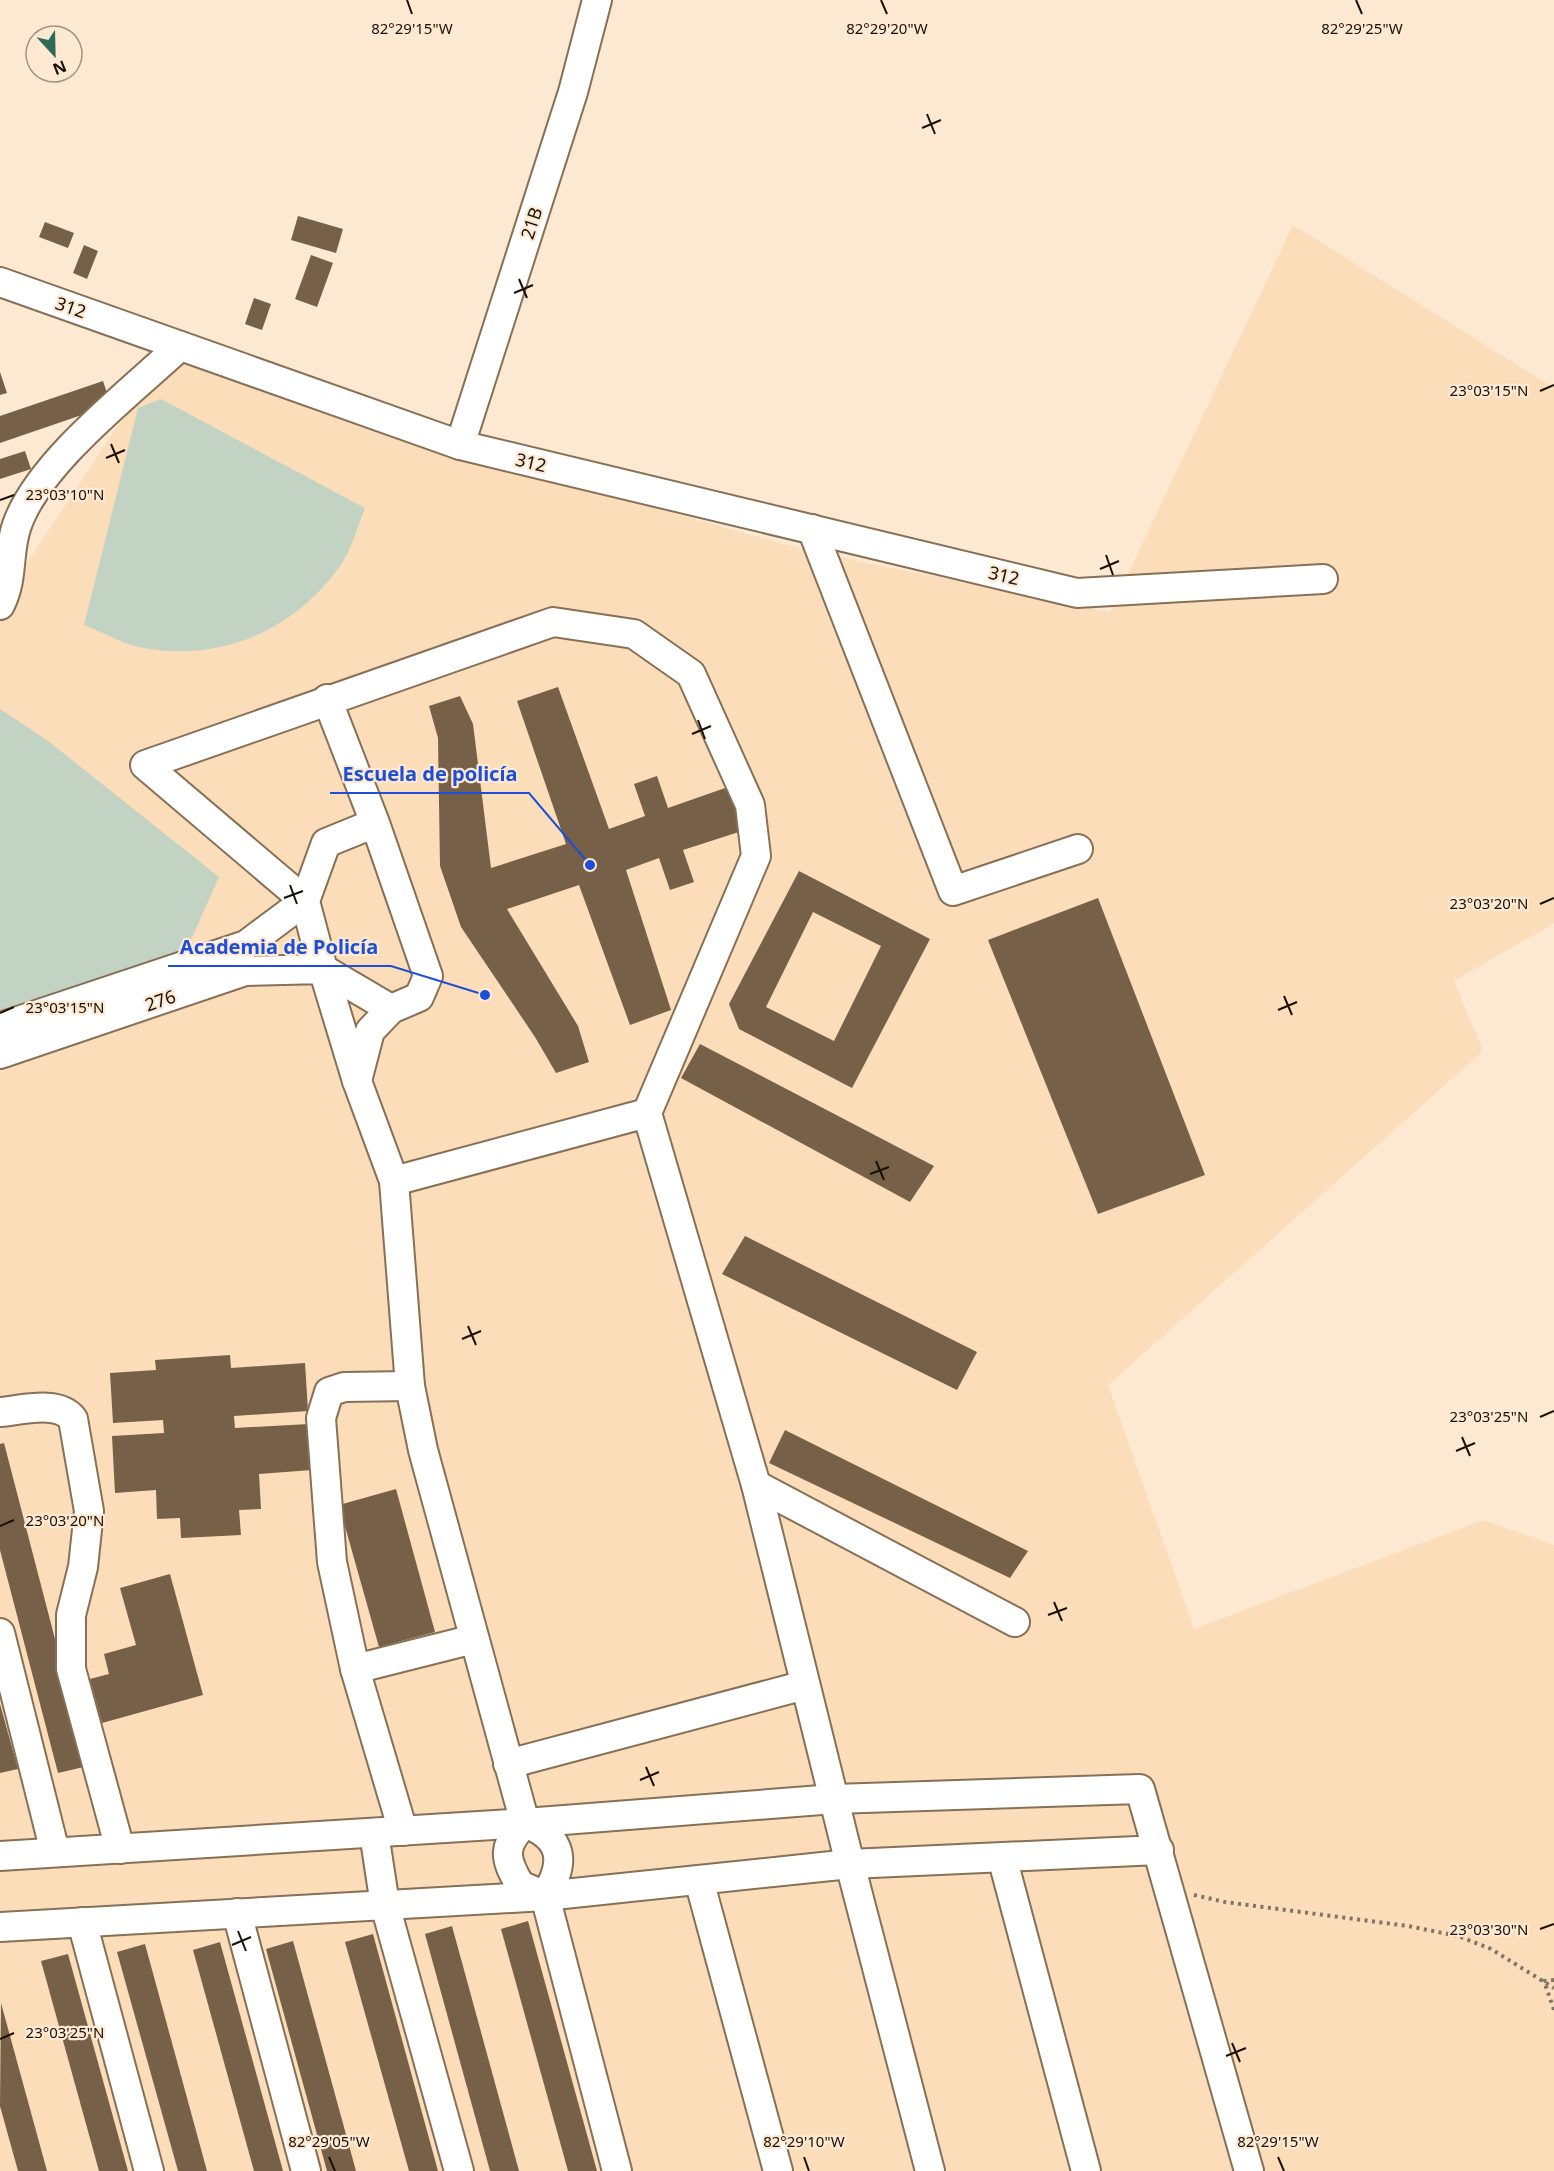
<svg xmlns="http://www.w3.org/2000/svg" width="1554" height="2171" font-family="'Noto Sans',sans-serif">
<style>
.built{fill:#fbddba}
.green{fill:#c3d3c3}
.building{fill:#766047;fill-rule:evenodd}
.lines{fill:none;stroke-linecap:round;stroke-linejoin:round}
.minor-casing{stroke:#867056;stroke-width:32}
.path{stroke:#827464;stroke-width:4;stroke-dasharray:3 4.5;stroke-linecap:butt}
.minor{stroke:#fff;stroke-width:28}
.ticks{fill:none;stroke:#191107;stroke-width:2}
.labels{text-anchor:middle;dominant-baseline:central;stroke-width:4.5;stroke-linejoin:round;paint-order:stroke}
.street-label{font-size:18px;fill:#191107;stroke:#fde9d2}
.ticks-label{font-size:15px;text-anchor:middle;fill:#191107;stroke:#fde9d2;stroke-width:4.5;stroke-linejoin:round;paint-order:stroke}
.leader{fill:none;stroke:#1d4ed8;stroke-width:2}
.callout-dot{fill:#1d4ed8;stroke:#fde9d2;stroke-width:2}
.callout-label{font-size:20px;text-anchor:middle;font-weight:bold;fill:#1d4ed8;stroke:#fde9d2;stroke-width:4.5;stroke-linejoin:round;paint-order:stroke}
</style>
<rect width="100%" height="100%" fill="#fde9d2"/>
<path class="built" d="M1293,225L1554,388V923L1454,981L1483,1051L1108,1385L1194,1629L1483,1520L1554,1545V2171H0V604L131,406L180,363L352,424L813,552L1110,612Z"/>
<g class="green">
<path d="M161,399L365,508C358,525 352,548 342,563C297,629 223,662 144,648C124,645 103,632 84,625L138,408Z"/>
<path d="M0,709L47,740L219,877L186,951L0,1010Z"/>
</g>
<g class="building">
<path d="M298,216L343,229L336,253L291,240Z"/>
<path d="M45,222L74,233L68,248L39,237Z"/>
<path d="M84,245L98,251L87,279L73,273Z"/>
<path d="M311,255L333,263L317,307L295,299Z"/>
<path d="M254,298L271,304L262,330L245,324Z"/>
<path d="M0,372L7,393L0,395Z"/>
<path d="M103,381L111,405L0,443V416Z"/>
<path d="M25,451L31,469L0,479V459Z"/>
<path d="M558,687L609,829L645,816L634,784L657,776L668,808L728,787L742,831L683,850L694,882L670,890L659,858L626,870L671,1010L630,1025L579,885L507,909L578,1026L589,1062L556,1073L535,1037L461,927L440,866L438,738L429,706L460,696L473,724L491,868L566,844L517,701Z"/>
<path d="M799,871L930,939L852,1088L739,1029L729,1004ZM813,912L881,946L834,1041L766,1007Z"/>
<path d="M1098,898L1205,1175L1098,1214L988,940Z"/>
<path d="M700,1044L934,1166L910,1202L681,1078Z"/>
<path d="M745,1236L977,1352L957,1390L722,1274Z"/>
<path d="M230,1355L231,1368L305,1363L308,1411L234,1416L235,1428L309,1424L312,1470L259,1474L261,1509L239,1510L241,1535L181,1538L180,1518L157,1519L156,1490L115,1493L112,1436L164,1433L163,1420L113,1423L110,1373L156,1370L155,1360Z"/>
<path d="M785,1430L1028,1551L1010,1578L769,1463Z"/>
<path d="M4,1443L88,1766L58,1773L0,1550V1444Z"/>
<path d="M396,1489L435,1632L379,1647L339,1505Z"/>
<path d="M170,1574L203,1695L102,1723L90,1679L109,1674L104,1654L136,1645L120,1588Z"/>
<path d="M0,1704L18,1769L0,1773Z"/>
<path d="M528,1921L597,2171H568L501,1929Z"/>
<path d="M452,1926L519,2171H490L425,1934Z"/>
<path d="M373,1934L438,2171H409L345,1942Z"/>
<path d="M293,1941L356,2171H327L266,1949Z"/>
<path d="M220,1942L283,2171H254L193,1950Z"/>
<path d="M145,1944L207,2171H178L117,1952Z"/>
<path d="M68,1954L128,2171H99L41,1961Z"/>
<path d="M1,2003L47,2171H18L0,2106Z"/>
</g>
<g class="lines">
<defs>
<g id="minor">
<path d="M0,282L460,445L1077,593L1323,579"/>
<path d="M460,445L573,92L597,0"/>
<path d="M812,529L953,891L1078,849"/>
<path d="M0,605C14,577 7,553 17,525C39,462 131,392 180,346"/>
<path d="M327,699L375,823L428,976L419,997L391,1009L323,969L305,901L326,843L375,823"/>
<path d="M0,1027L246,945L305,901L145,765L553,622L634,634L691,674L750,805L756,856L647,1113L756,1485L850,1864L930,2171"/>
<path d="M0,1054L245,971L323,969L357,1081L394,1181L410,1386L423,1450L525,1823"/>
<path d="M357,1081L370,1031L391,1009"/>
<path d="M394,1181L647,1113"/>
<path d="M0,1412C22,1410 59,1400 73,1419L89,1511L83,1567L71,1615V1669L120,1849"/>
<path d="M756,1485L1015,1622"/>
<path d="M0,1633L55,1852"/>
<path d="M355,1669L474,1639"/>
<path d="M508,1764L805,1685"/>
<path d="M403,1831L355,1669L332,1562L321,1418L329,1392L344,1387L410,1386"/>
<path d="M374,1833L385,1905L459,2171"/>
<path d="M0,1856L525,1823L834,1799L1140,1789L1249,2171"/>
<path d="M1002,1857L1086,2171"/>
<path d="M699,1880L778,2171"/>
<path d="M545,1896L520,1885C504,1858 502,1846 525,1823C564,1838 566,1863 545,1896L617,2171"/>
<path d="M237,1913L306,2171"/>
<path d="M82,1922L149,2171"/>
<path d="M0,1927L545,1896L850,1864L1159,1850"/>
</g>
</defs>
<use href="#minor" class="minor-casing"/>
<g class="path">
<path d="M1194,1895L1225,1902L1408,1926L1458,1936L1491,1949L1554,1988"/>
<path d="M1554,1980L1544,1981L1554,2010"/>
</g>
<use href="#minor" class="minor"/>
</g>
<path class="ticks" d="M407,0L412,14M881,0L887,14M1356,0L1362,14M927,114L935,134M922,128L941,120M519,279L527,298M514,293L533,285M1540,391L1554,385M111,444L119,463M106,458L125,450M0,500L14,495M1106,555L1113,575M1100,569L1119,561M698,720L705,739M692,734L711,726M290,885L297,904M284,898L303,891M1540,904L1554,898M1284,996L1292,1015M1278,1010L1297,1002M0,1013L14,1007M876,1161L884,1180M870,1174L889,1167M468,1326L476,1345M462,1339L481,1331M1540,1417L1554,1411M1462,1437L1470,1456M1456,1451L1475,1443M0,1526L14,1520M1054,1602L1062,1621M1048,1615L1067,1608M646,1767L654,1786M640,1780L659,1772M1540,1929L1554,1924M238,1931L246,1951M232,1945L251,1937M0,2039L14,2033M1232,2043L1240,2062M1226,2056L1246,2048M329,2157L335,2171M804,2157L809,2171M1278,2157L1284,2171"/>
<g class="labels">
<g class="street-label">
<text transform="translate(531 223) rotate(-72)">21B</text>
<text transform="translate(71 307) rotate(19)">312</text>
<text transform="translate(531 462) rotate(13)">312</text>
<text transform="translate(1004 575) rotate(13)">312</text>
<text transform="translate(160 1000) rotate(-19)">276</text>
</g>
</g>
<g class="ticks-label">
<text x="412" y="34">82°29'15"W</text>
<text x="1362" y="34">82°29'25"W</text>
<text x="887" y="34">82°29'20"W</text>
<text x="1489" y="396">23°03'15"N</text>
<text x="65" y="500">23°03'10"N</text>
<text x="1489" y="909">23°03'20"N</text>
<text x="65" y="1013">23°03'15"N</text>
<text x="1489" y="1422">23°03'25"N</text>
<text x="65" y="1526">23°03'20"N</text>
<text x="1489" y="1935">23°03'30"N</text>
<text x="65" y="2038">23°03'25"N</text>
<text x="329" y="2147">82°29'05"W</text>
<text x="804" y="2147">82°29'10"W</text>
<text x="1278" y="2147">82°29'15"W</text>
</g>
<path class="leader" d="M590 865L529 793H330M485 995L391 966H168"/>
<g class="callout-dot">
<circle cx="590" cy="865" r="6"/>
<circle cx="485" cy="995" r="6"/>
</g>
<g class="callout-label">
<text x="430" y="781">Escuela de policía</text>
<text x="279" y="954">Academia de Policía</text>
</g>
<g transform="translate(54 54) rotate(158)"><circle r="28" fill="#fde9d2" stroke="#a29381" stroke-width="1.5"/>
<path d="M0-4.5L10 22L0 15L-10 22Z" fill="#2b6b58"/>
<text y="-9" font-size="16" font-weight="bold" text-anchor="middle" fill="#191107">N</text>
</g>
</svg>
